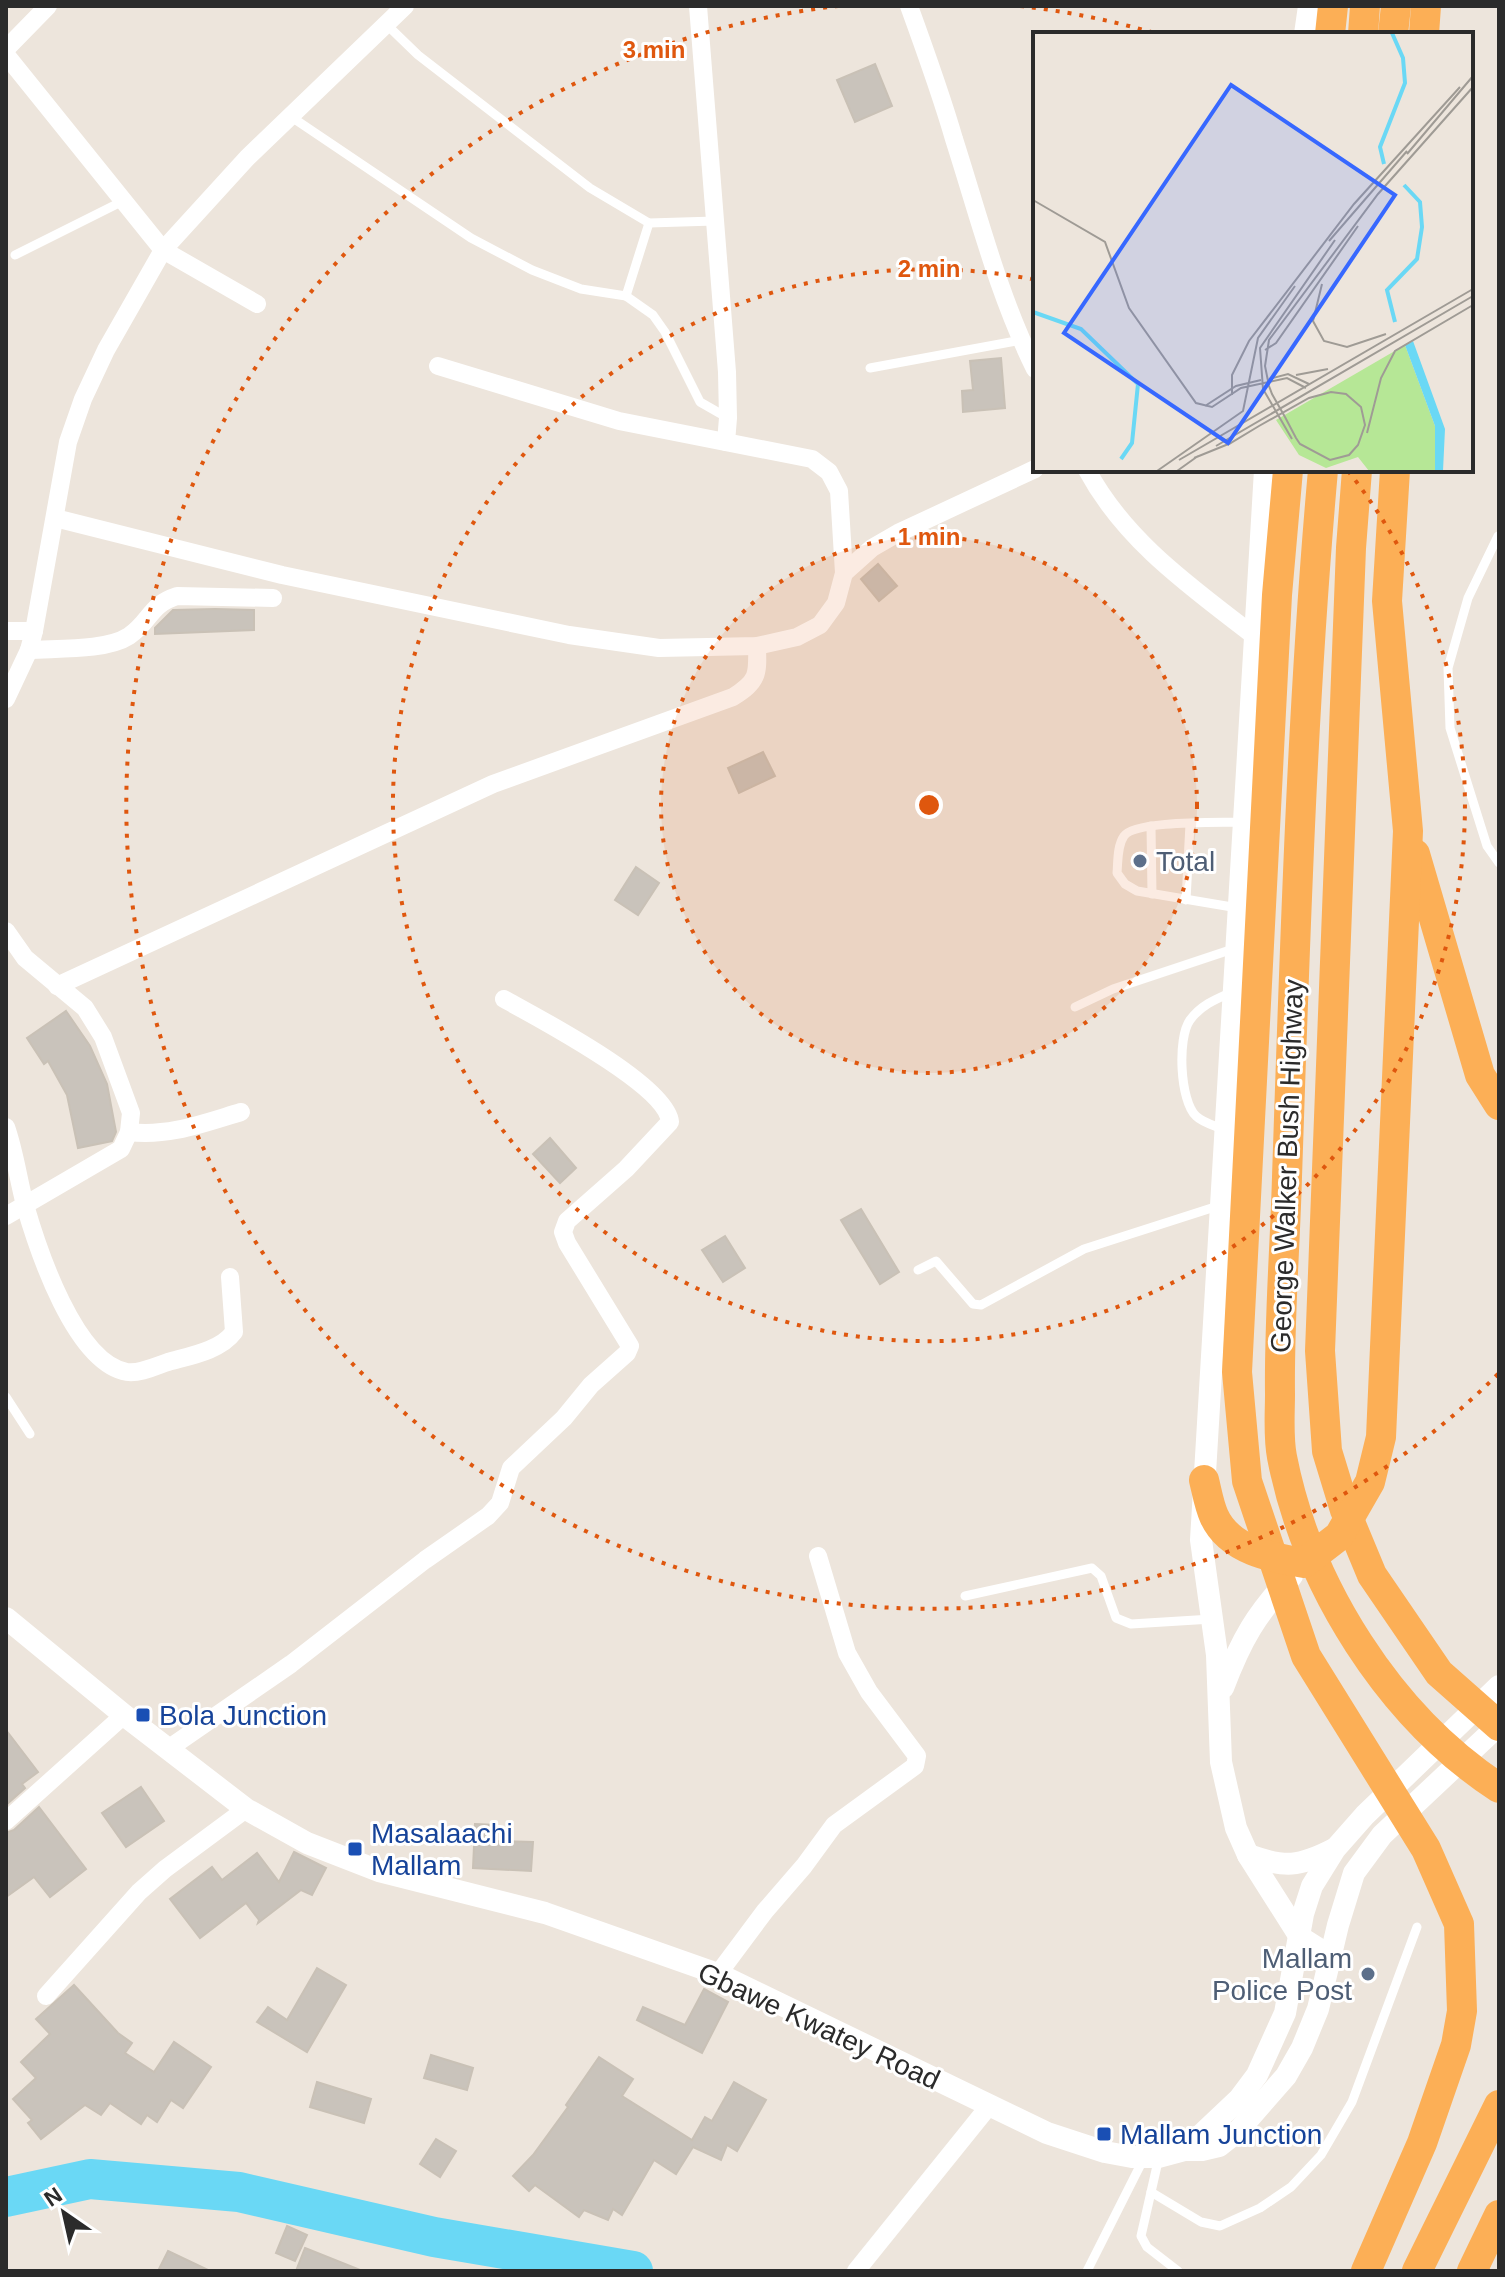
<svg xmlns="http://www.w3.org/2000/svg" width="1505" height="2277" font-family="Helvetica,sans-serif">
<style>
.lines{fill:none;stroke-linecap:round;stroke-linejoin:round}
.river{stroke:#6ad8f5;stroke-width:40}
.building{fill:#c9c3bb;stroke:#c9c1b6;stroke-width:2}
.service{stroke:#fff;stroke-width:9}
.minor{stroke:#fff;stroke-width:18}
.tertiary{stroke:#fff;stroke-width:22}
.trunk{stroke:#fcaf56;stroke-width:30}
.ring{fill:none;stroke:#df570e;stroke-width:4;stroke-dasharray:4 8}
.service-dot{fill:#5c6f8a;stroke:#fff;stroke-width:3}
.transit-dot{fill:#1a4fb4;stroke:#fff;stroke-width:3}
.labels{text-anchor:middle;dominant-baseline:central;stroke-width:6;stroke-linejoin:round;paint-order:stroke}
.service-label{font-size:28px;fill:#4e5e75;stroke:#fff;text-anchor:start}
.street-label{font-size:28px;fill:#2b2b2b;stroke:#fff}
.transit-label{font-size:28px;fill:#164399;stroke:#fff;text-anchor:start}
.inset-river{fill:none;stroke:#6ad8f5;stroke-width:4}
.inset-road{fill:none;stroke:#9f9b95;stroke-width:2}
.view{fill:#3768ff;fill-opacity:0.15;stroke:#3768ff;stroke-width:4}
.inset-edge{fill:none;stroke:#2b2b2b;stroke-width:4}
.centre{fill:#df570e;stroke:#fff;stroke-width:4}
.ring-label{font-size:24px;text-anchor:middle;font-weight:bold;fill:#df570e;stroke:#fff;stroke-width:6;stroke-linejoin:round;paint-order:stroke}
</style>
<rect width="100%" height="100%" fill="#ede5dc"/>
<g class="lines">
<path class="river" d="M6,2197L90,2179L239,2192L434,2237L633,2271"/>
</g>
<g class="building">
<path d="M875,64L892,106L855,122L837,80Z"/>
<path d="M1001,358L1005,408L963,412L962,391L973,390L970,361Z"/>
<path d="M878,564L897,586L879,601L861,579Z"/>
<path d="M215,609L254,610V630L155,634V628L173,610Z"/>
<path d="M763,752L775,776L739,793L728,768Z"/>
<path d="M636,867L659,883L638,915L615,900Z"/>
<path d="M66,1011L90,1046L107,1084L116,1132L112,1141L78,1148L67,1095L48,1061L44,1064L27,1038Z"/>
<path d="M550,1138L576,1168L560,1183L533,1154Z"/>
<path d="M861,1209L899,1272L880,1284L841,1220Z"/>
<path d="M725,1236L745,1268L723,1282L702,1250Z"/>
<path d="M6,1730L38,1772L22,1784L25,1788L6,1805Z"/>
<path d="M141,1787L164,1821L126,1847L102,1813Z"/>
<path d="M39,1807L86,1869L50,1897L34,1877L6,1897V1833L14,1830Z"/>
<path d="M475,1824L496,1825L495,1841L533,1842L531,1871L473,1868Z"/>
<path d="M294,1852L326,1868L312,1895L301,1890L258,1923L259,1920L246,1903L200,1938L170,1899L212,1867L222,1880L257,1853L279,1882Z"/>
<path d="M317,1968L346,1985L307,2052L257,2022L268,2007L287,2020Z"/>
<path d="M74,1985L118,2033L132,2043L125,2053L154,2072L174,2042L211,2067L183,2108L171,2100L157,2122L147,2115L141,2124L110,2103L101,2115L85,2105L41,2139L28,2123L32,2120L13,2099L36,2078L21,2062L50,2034L36,2019Z"/>
<path d="M704,1989L728,2002L702,2053L637,2020L643,2007L685,2025Z"/>
<path d="M431,2055L473,2068L467,2090L424,2078Z"/>
<path d="M599,2057L633,2079L622,2096L692,2140L705,2117L712,2121L734,2082L766,2100L737,2151L727,2145L721,2160L693,2147L676,2174L654,2160L622,2215L613,2209L608,2220L584,2210L579,2217L535,2185L529,2191L513,2176L533,2155L568,2107L566,2105Z"/>
<path d="M317,2082L371,2099L364,2123L310,2107Z"/>
<path d="M436,2139L456,2151L440,2177L420,2164Z"/>
<path d="M287,2226L307,2235L295,2261L276,2253Z"/>
<path d="M305,2248L360,2270V2271H296Z"/>
<path d="M168,2251L210,2271H158Z"/>
</g>
<g class="lines">
<g class="service">
<path d="M290,116L471,238L532,270L581,289L626,296L649,223L590,188L418,55L386,24"/>
<path d="M649,223L715,221"/>
<path d="M15,255L123,201"/>
<path d="M626,296L653,315L665,332L700,402L728,418"/>
<path d="M870,368L1021,340"/>
<path d="M1498,536L1468,598L1448,668L1450,728L1487,846L1499,863"/>
<path d="M1151,826L1152,894"/>
<path d="M1186,900L1190,824"/>
<path d="M1238,908L1137,891L1125,884L1117,873C1118,862 1117,846 1124,836C1135,820 1221,823 1242,822"/>
<path d="M1075,1007L1113,989L1236,948"/>
<path d="M1225,1130C1216,1126 1203,1123 1196,1116C1180,1101 1177,1038 1190,1020C1201,1005 1216,999 1232,992"/>
<path d="M918,1270L936,1261L973,1304L981,1305L1084,1249L1221,1205"/>
<path d="M6,1397L30,1434"/>
<path d="M965,1596L1092,1568L1101,1576L1116,1618L1131,1624L1212,1619"/>
<path d="M1159,2157L1141,2236L1147,2247L1178,2271"/>
<path d="M1151,2192L1201,2222L1220,2226L1260,2208L1291,2187L1321,2155L1352,2102L1417,1927"/>
<path d="M1087,2271L1143,2160"/>
</g>
<g class="minor">
<path d="M698,6L727,372L728,418L726,442"/>
<path d="M909,6C925,50 941,94 954,139C979,217 998,294 1035,369"/>
<path d="M6,49L48,6"/>
<path d="M6,55L163,250L257,304"/>
<path d="M1087,470C1125,541 1191,587 1253,635"/>
<path d="M55,518L282,575L569,635L659,648L757,646L797,637L820,625L836,603L844,573L839,491L829,472L812,459L619,421L438,366"/>
<path d="M844,573L872,548L898,533L1035,469"/>
<path d="M6,631H34"/>
<path d="M29,650C56,648 106,651 129,636C151,621 149,605 177,596L273,598"/>
<path d="M6,699L29,650L34,631L68,442L83,399L106,350L163,250L247,158L405,6"/>
<path d="M6,931L25,958L85,1008L103,1037L131,1113L129,1132L121,1149L6,1216"/>
<path d="M57,986L493,784L733,697C758,681 758,675 757,646"/>
<path d="M6,1127C15,1153 18,1178 25,1205C38,1250 75,1363 127,1372C139,1374 156,1366 168,1362C189,1356 220,1351 234,1332L230,1277"/>
<path d="M129,1132C168,1137 204,1123 241,1112"/>
<path d="M168,1749L291,1664L425,1560L488,1516L500,1503L511,1468L564,1418L591,1385L627,1353L630,1346L567,1243L563,1232L567,1221L626,1169L670,1122C667,1085 538,1018 504,999"/>
<path d="M6,1821L124,1715"/>
<path d="M718,1974L765,1911L804,1866L834,1825L915,1766L917,1756L869,1692L847,1653L818,1556"/>
<path d="M46,1996L139,1892L165,1869L246,1809"/>
<path d="M856,2271L989,2106"/>
</g>
<g class="tertiary">
<path d="M1305,34L1309,6"/>
<path d="M1265,470L1201,1540L1217,1655L1221,1762L1236,1828L1248,1855L1300,1937L1330,1956"/>
<path d="M6,1618L124,1715L246,1809L307,1843L379,1871L545,1913L718,1974L1047,2133L1105,2152L1132,2157H1159L1185,2150H1202L1219,2146L1238,2131L1286,2076L1302,2048L1318,2009L1338,1925L1354,1873L1382,1835L1499,1725"/>
<path d="M1223,1688C1241,1640 1256,1614 1292,1576"/>
<path d="M1248,1855C1285,1868 1299,1867 1334,1849"/>
<path d="M1185,2150L1239,2099L1257,2075L1285,2013L1303,1914L1312,1886L1335,1849L1365,1815L1499,1686"/>
</g>
<g class="trunk">
<path d="M1330,34L1333,6"/>
<path d="M1363,34L1365,6"/>
<path d="M1393,34L1396,6"/>
<path d="M1424,34L1426,6"/>
<path d="M1288,470L1277,595L1237,1372L1247,1481L1306,1656L1426,1849L1459,1924L1462,2011L1456,2045L1422,2143L1366,2271"/>
<path d="M1323,470C1302,705 1295,941 1287,1177C1285,1249 1279,1321 1280,1394C1280,1414 1278,1437 1282,1457C1307,1585 1389,1716 1499,1788"/>
<path d="M1357,470L1351,548L1320,1351L1327,1451L1345,1510L1372,1575L1439,1673L1499,1726"/>
<path d="M1415,854L1480,1075L1499,1105"/>
<path d="M1204,1480C1207,1492 1209,1505 1214,1516C1229,1550 1272,1558 1304,1563L1339,1536L1370,1482L1381,1437L1408,831L1387,601L1395,470"/>
<path d="M1417,2271L1499,2105"/>
<path d="M1472,2271L1499,2215"/>
</g>
</g>
<circle cx="929" cy="805" r="268" fill="#df570e" fill-opacity=".12"/>
<g class="ring">
<circle cx="929" cy="805" r="268"/>
<path d="M1348 471A536 536 0 1 1 1031 279"/>
<path d="M1498 1374A804 804 0 1 1 838 6M1020 6A804 804 0 0 1 1151 32"/>
</g>
<g class="service-dot">
<circle cx="1140" cy="861" r="8"/>
<circle cx="1368" cy="1974" r="8"/>
</g>
<g class="transit-dot">
<rect x="135" y="1707" width="16" height="16" rx="4"/>
<rect x="347" y="1841" width="16" height="16" rx="4"/>
<rect x="1096" y="2126" width="16" height="16" rx="4"/>
</g>
<g class="labels">
<g class="service-label">
<text x="1156" y="861">Total</text>
<text x="1352" y="1958" text-anchor="end">Mallam<tspan x="1352" dy="32">Police Post</tspan></text>
</g>
<g class="street-label">
<text transform="translate(1287 1166) rotate(-88)">George Walker Bush Highway</text>
<text transform="translate(819 2026) rotate(25)">Gbawe Kwatey Road</text>
</g>
<g class="transit-label">
<text x="159" y="1715">Bola Junction</text>
<text x="371" y="1833">Masalaachi<tspan x="371" dy="32">Mallam</tspan></text>
<text x="1120" y="2134">Mallam Junction</text>
</g>
</g>
<g transform="translate(1033 32)">
<rect width="440" height="440" fill="#ede5dc"/>
<path d="M372,313L402,394V439H336L325,425L293,436L266,423L243,388Z" fill="#b6e796"/>
<path d="M380,309L412,397L410,439H402V394L372,313Z" fill="#6ad8f5"/>
<path class="inset-river" d="M351,132L347,115L372,51L370,26L359,1M0,280L48,297L105,352L99,411L88,427M362,290L354,258L384,227L389,195L387,170L371,153"/>
<path class="inset-road" d="M374,122L440,44M0,168L72,210L96,276L163,371L179,375L208,356L254,346L273,356M296,209L374,119M289,252L280,289L291,309L314,315L353,302M232,318L243,311L325,194M263,343L295,337M236,347L255,342L276,352M199,363V343L216,309L321,172L427,55M172,374L203,354L228,348M334,401L348,346L362,319L440,273M259,407L230,357L227,316L302,208M183,414L440,264M161,426L193,413L196,412L226,394L276,366L298,360L313,362L328,375L332,393L325,413L316,423L297,428L267,412L263,406L252,385L239,362L236,354L232,334L236,308L345,162L440,55M146,428L440,257M124,439L210,379L225,306L262,254M144,439L165,424"/>
<path class="view" d="M198,53L362,163L195,411L31,301Z"/>
<rect width="440" height="440" class="inset-edge"/>
</g>
<circle cx="929" cy="805" r="12" class="centre"/>
<g class="ring-label">
<text x="654" y="58">3 min</text>
<text x="929" y="277">2 min</text>
<text x="929" y="545">1 min</text>
</g>
<rect width="1505" height="2277" fill="none" stroke="#2b2b2b" stroke-width="16"/>
<g transform="translate(64 2213) rotate(326)" stroke="#ffffff" stroke-width="6" paint-order="stroke">
<path d="M0-6L14 30L0 20L-14 30Z" fill="#2b2b2b"/>
<text y="-12" font-size="22" font-weight="bold" text-anchor="middle" fill="#2b2b2b">N</text>
</g>
</svg>
